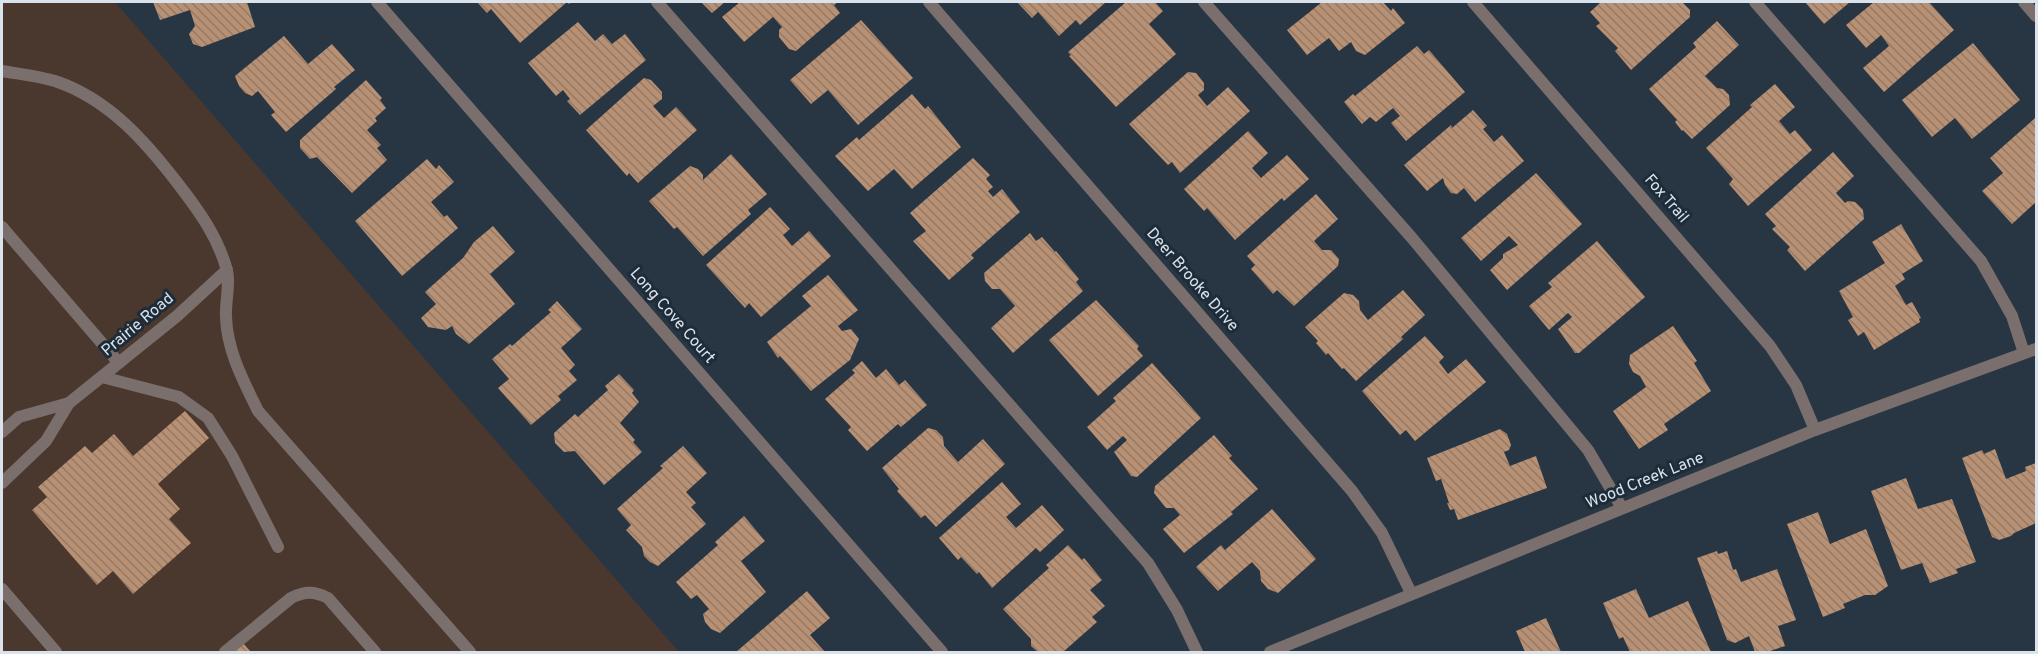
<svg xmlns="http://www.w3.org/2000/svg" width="2038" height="654" font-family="Overpass,sans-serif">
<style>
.commercial{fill:#4a382e}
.building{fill:url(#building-back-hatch)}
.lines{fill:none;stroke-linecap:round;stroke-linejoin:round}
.lane{stroke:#7a6f6d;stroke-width:12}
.street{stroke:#7a6f6d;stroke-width:12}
.labels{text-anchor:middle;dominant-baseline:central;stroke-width:6;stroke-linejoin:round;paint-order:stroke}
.street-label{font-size:16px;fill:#dae3ec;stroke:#1e2c3a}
</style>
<defs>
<pattern id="building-back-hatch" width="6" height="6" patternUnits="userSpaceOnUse" patternTransform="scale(1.5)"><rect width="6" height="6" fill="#b89073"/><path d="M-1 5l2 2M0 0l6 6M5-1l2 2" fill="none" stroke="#947966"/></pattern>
</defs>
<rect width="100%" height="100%" fill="#283644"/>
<path class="commercial" d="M2,2H115L679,652H2Z"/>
<g class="building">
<path d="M153,2H247L255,27L202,47L193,44L189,34L195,26L190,10L160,20Z"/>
<path d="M477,2H572L569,4L567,2L520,43L491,9L487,13Z"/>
<path d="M701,2H725L712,13Z"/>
<path d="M740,2H838L834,5L840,13L796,51L789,49L779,37V30L782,27L773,17L744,42L722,17Z"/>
<path d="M1017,2H1106L1080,25L1076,20L1059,36L1038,12L1032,18Z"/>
<path d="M1126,2H1155L1163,11L1149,24L1176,54L1116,107L1069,56L1071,55L1068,52Z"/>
<path d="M1322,2H1383L1391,11L1393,8L1405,23L1365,55L1356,51L1351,42L1339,51L1329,38L1307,55L1287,30Z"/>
<path d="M1601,2H1682L1690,10V17L1631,70L1615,51L1618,48L1596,26L1600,23L1590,12Z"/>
<path d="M1805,2H1850L1824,24Z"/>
<path d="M1874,2H1929L1954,30L1884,92L1863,68L1889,46L1881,35L1866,48L1846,25Z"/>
<path d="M861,20L913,78L858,125L828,90L811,104L790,80Z"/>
<path d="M1717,21L1739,45L1705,76L1717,88L1723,89L1729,95L1730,105L1692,139L1683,130L1682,131L1675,122L1677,120L1649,89L1696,47L1693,43Z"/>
<path d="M578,22L595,41L603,34L612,44L625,34L646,60L580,115L567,101L570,99L563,90L556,96L528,63Z"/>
<path d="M284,36L308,64L332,44L355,70L334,87L336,89L286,132L271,115L275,112L258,91L252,96L245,93L239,86L235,76Z"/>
<path d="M1973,43L2020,100L1972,139L1955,118L1932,137L1902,100Z"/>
<path d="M1417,46L1424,54L1429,50L1465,92L1406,141L1391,123L1400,116L1393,108L1376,122L1370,117L1362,124L1344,102L1353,94L1355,96Z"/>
<path d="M1188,72L1196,73L1204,83V90L1198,95L1207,106L1228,87L1250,111L1180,173L1172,162L1168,165L1129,124Z"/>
<path d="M644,78L651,80L662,92V99L653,106L664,118L676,107L697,130L638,183L629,173L627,176L586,130Z"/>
<path d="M366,80L382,98L380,100L386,108L375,118L377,121L367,130L381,145L377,148L387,160L352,193L317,157L310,159L300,148V140Z"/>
<path d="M1775,84L1795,107L1779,121L1790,134L1795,130L1812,150L1748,206L1729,184L1733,179L1706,148L1752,107L1750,105Z"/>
<path d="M912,94L925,109L928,106L961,147L912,189L894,169L868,191L835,156L857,137L859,140Z"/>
<path d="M1473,110L1487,126L1483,129L1494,142L1502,135L1524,161L1475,202L1464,188L1457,194L1451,193L1445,185L1443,178L1427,191L1404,165L1451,125L1452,128Z"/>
<path d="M2035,118L2036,120V202L2012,224L1982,191L2003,173L1990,158Z"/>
<path d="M1248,131L1268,153L1252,168L1261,178L1287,155L1309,179L1284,201L1282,198L1235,240L1207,208L1204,211L1184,189Z"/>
<path d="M1833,152L1854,176L1836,193L1845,203L1848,201L1855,202L1863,210L1864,219L1805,271L1787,250L1790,247L1772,229L1776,226L1765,214Z"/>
<path d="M731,154L767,194L748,210L751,214L703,256L677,227L674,229L649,201L690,166L698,169L703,175V180Z"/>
<path d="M973,158L990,175L986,179L993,187L988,191L993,197L1002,189L1020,212L971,255L974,258L949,280L913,241L926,231L910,213Z"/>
<path d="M427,159L436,169L439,165L454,182L431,202L444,217L447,215L458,228L402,276L355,221Z"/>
<path d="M1536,173L1582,224L1507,290L1490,270L1503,258V254L1518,245L1509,236L1481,261L1461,238Z"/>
<path d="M1316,194L1338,219L1314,241L1322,250H1331L1339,259L1338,266L1294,306L1277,290L1273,294L1251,269L1255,265L1247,256Z"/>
<path d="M770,207L790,229L783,235L792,246L809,231L831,256L761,317L749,303L745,308L706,265Z"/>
<path d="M1901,224L1923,261L1902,274L1905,279L1895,286L1906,305L1912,302L1921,318L1919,319L1920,322L1874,350L1864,332L1858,336L1848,320L1853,317L1839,291L1885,263L1872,242Z"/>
<path d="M493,226L515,252L490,274L515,304L469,344L456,334L452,326L446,330L428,327L421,318L436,304L425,292L463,258L474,242Z"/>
<path d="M1030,233L1036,241L1042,237L1055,252L1056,251L1079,279L1076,282L1083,291L1013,353L991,328L1015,306L1000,289H992L985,281L984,273Z"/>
<path d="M1597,241L1645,297L1579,353H1575L1558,329L1572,317L1568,313L1549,330L1529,306L1552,287L1548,283Z"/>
<path d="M828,275L858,310L838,326L842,331L851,329L859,339L850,360L811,391L780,356L778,358L767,342L811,306L802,296Z"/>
<path d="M1403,290L1425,315L1401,337L1403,339L1356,381L1344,368L1342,369L1328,353L1326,355L1316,343L1318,341L1305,327L1344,293L1353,295L1359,301L1360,310L1368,320Z"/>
<path d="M1096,300L1139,346L1137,349L1143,356L1098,396L1049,340Z"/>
<path d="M557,301L582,329L561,348L575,365L569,371L577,380L558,396L561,400L531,425L498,388L509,379L492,359L510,344L512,346L551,312L548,310Z"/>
<path d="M1673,326L1697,361L1694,363L1711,391L1664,424L1668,430L1639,449L1613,411L1646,387L1640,376L1633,372L1629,364L1630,355Z"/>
<path d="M1425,336L1444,357L1439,362L1448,374L1466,359L1486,382L1415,441L1406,430L1400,435L1362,391Z"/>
<path d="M862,361L876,378L886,369L899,385L905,380L927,405L901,427L898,424L867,451L848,430L851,427L825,399L855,373L852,370Z"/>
<path d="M1152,363L1201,418L1137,477L1131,476L1114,452L1127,440L1123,436L1107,450L1087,427L1116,401L1113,398Z"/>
<path d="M619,374L634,390L632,393L639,402L620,423L635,440L633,442L642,452L604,485L575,451L564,452L555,443L554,433L575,414L578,417L608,390L605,386Z"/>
<path d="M185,411L209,438L158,484L180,509L169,519L191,543L133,594L113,571L97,585L32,510L47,497L38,487L85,446L92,453L114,434L133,456Z"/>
<path d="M928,428L936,430L943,437L944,446L958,462L983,439L1005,464L936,527L925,515L921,518L897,491L899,489L882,468Z"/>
<path d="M1500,429L1507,434L1511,445L1509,450L1504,452L1510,466L1536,456L1547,488L1458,520L1454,509L1450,510L1447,503H1449L1441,479L1436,481L1427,458Z"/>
<path d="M1214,435L1232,456L1229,458L1258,489L1231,512L1233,514L1184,553L1163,529L1180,515L1174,508H1166L1154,493L1155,486Z"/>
<path d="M683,446L707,473L686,492L696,503L691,507L706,524L658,566L650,562L644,556L642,547L626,530L631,525L617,509L663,468L660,466Z"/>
<path d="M1995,449L2006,479L2026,471L2025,467L2036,463V523L2014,533L2011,536L1999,540L1992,537L1962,458L1982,450L1984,454Z"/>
<path d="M1906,478L1918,509L1952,499L1976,562L1956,569L1958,573L1930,583L1922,563L1901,570L1871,491Z"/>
<path d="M1002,482L1021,504L1006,517L1016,528L1042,505L1064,530L1040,552L1036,548L992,588L979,572L977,574L961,557L958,560L939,538Z"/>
<path d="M1272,509L1316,559L1278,593L1268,589L1261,581L1260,571L1252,562L1218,591L1196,567L1221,545L1225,550Z"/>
<path d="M1818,512L1830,544L1866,529L1888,586L1875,595H1865L1843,604L1845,608L1823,617L1787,524Z"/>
<path d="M744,516L765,541L741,561L766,592L720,633L711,629L705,622L703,614L709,609L697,595L691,599L676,582L718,545L715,542Z"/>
<path d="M1068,545L1082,560L1084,558L1102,580L1090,590L1105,606L1092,617L1097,622L1063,652H1038L1031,646V639L1003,609L1049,568L1046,565Z"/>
<path d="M1717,551L1718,554L1727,551L1733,570L1736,569L1741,582L1777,569L1796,620L1778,626L1785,646L1767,652H1755L1749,636L1735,643L1727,640L1697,558Z"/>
<path d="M1636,589L1649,618L1688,601L1711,652H1630L1623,637L1619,639L1603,603Z"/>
<path d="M807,591L830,618L810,635L825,652H736Z"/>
<path d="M1546,618L1561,652H1525L1516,631Z"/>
<path d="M242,642L251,652H230Z"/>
</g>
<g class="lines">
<g class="lane">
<path d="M657,2L1148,563L1177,610L1197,652"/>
<path d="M1204,2L1412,238L1588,450L1622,508"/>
<path d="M1755,2L1981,261L2012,316L2024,353"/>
<path d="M2,71C19,74 38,76 55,81C109,99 146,142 179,185C199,211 217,236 226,267C231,282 225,302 226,317C227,351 244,382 258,411L470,652"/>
<path d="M2,227L119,363"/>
<path d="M102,377L179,397L208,418L232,456L278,547"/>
<path d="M2,589L56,652"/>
<path d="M225,652L291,598C305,591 314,591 328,598L375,652"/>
</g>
<g class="street">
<path d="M377,2L942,652"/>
<path d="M929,2L1352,491L1382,533L1411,593"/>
<path d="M1473,2L1770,346L1796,385L1815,430"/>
<path d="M2024,2L2036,16"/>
<path d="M2,432L19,417L69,403"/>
<path d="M2,483L46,441L69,403L177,316L227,270"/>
<path d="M1270,652L1815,430L2036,349"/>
</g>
</g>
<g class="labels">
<g class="street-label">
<text transform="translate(1666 199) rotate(49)">Fox Trail</text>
<text transform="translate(1192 280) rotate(49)">Deer Brooke Drive</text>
<text transform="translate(672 316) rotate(49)">Long Cove Court</text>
<text transform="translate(138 325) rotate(-40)">Prairie Road</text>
<text transform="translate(1645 481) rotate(-22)">Wood Creek Lane</text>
</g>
</g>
<rect width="2038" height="654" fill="none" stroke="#dae3ec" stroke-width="6"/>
</svg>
